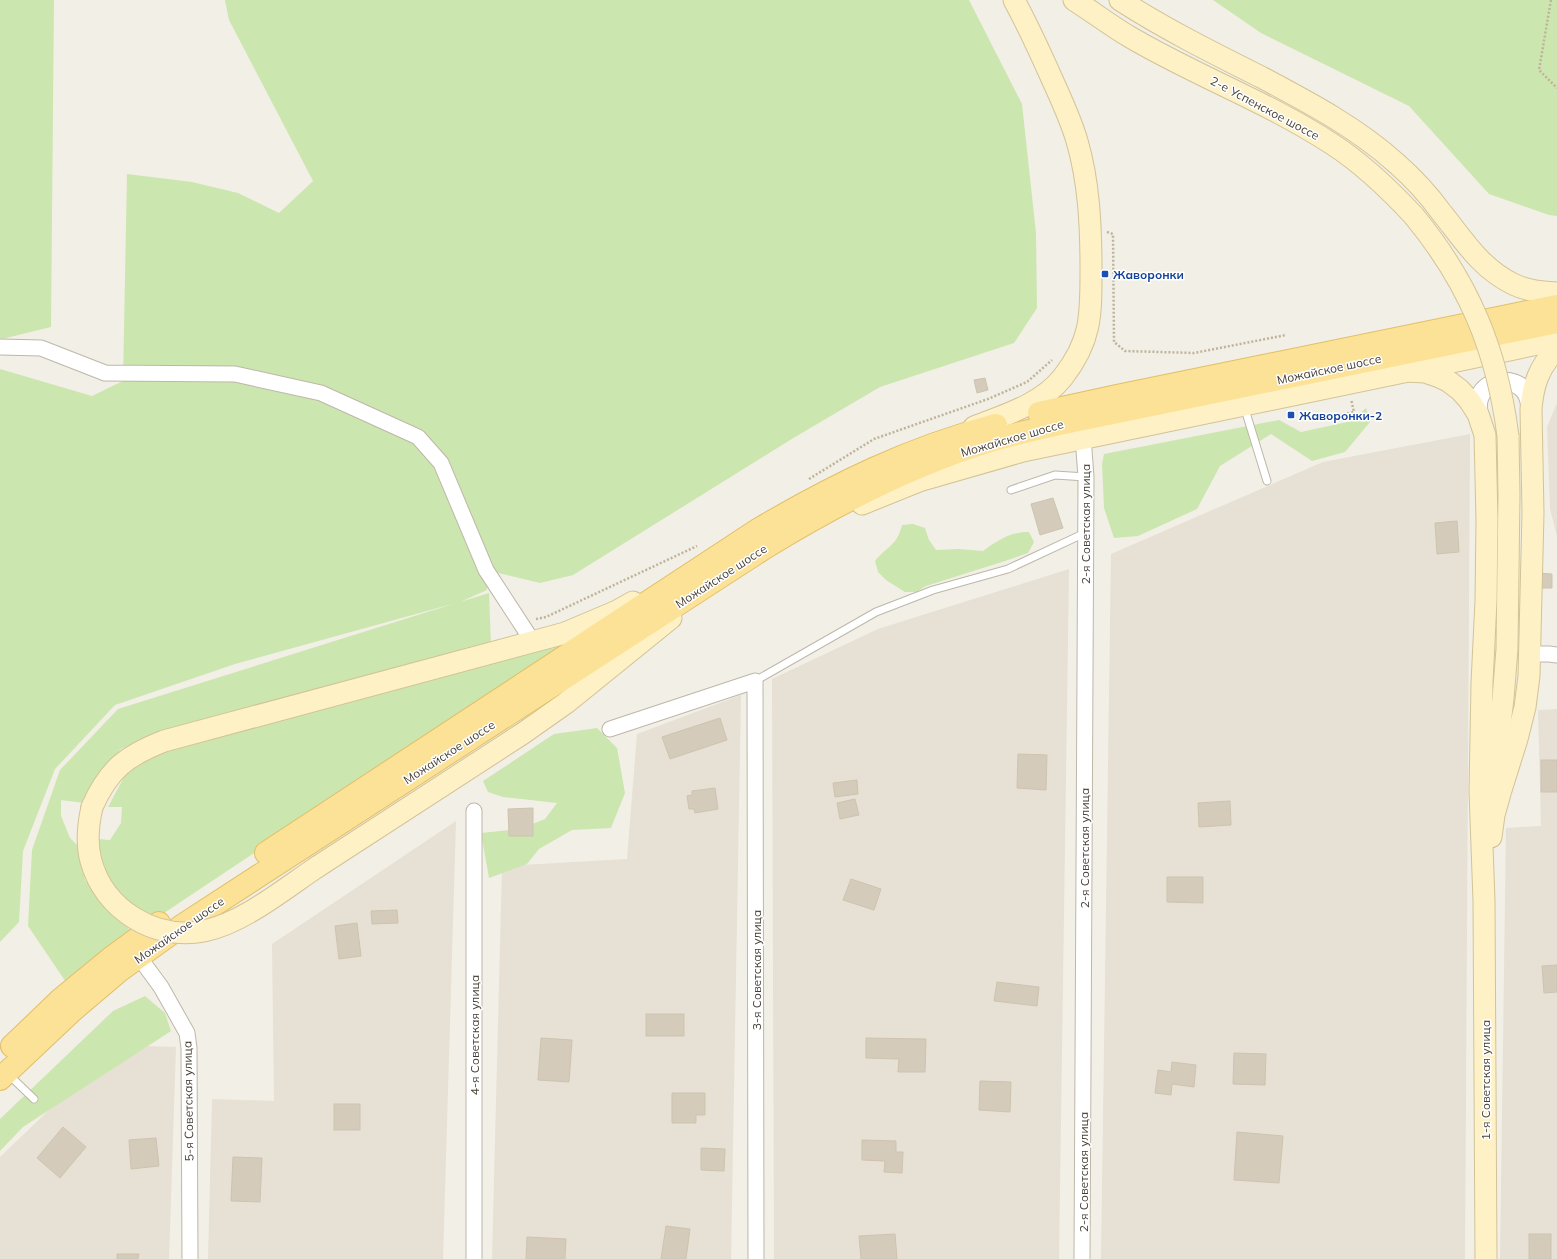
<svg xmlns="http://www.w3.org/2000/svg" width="1557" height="1259" font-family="Mulish,sans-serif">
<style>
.residential{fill:#e6e1d4}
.green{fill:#cce6af}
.building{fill:#d4cbbb;stroke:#cec3af}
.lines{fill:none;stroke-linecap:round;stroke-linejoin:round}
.service-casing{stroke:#beb7a9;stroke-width:9}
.minor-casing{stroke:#beb7a9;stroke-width:17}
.tertiary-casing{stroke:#beb7a9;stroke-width:20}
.secondary-casing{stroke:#d2c397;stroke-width:23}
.primary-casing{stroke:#e1bf66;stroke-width:24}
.path{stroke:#bfb39a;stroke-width:2.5;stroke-dasharray:2 2;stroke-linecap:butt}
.service{stroke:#fff;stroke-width:7}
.minor{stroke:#fff;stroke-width:15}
.tertiary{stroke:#fff;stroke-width:18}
.secondary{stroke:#fdf1c5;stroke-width:21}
.primary{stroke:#fce296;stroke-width:22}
.secondary-bridge-casing{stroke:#d2c397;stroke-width:23;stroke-linecap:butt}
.secondary-bridge{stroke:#fdf1c5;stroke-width:21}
.transit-dot{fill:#1a4fb4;stroke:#fff;stroke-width:1.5}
.labels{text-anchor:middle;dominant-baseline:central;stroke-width:3;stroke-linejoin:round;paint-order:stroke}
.street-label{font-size:12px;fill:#453f35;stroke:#fff}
.transit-label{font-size:12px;font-weight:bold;fill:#164399;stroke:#fff;text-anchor:start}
</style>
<rect width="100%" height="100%" fill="#f2efe6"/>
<g class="residential">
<path d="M1557,403V536L1550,509L1547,427Z"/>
<path d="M1470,434L1465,1259H1101L1111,554L1323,462Z"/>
<path d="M1069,569L1059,1259H774L772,679L878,629Z"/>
<path d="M741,695L731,1259H492L502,866L627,859L637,734Z"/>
<path d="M1557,709V1259H1500L1506,828L1541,826L1538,710Z"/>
<path d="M456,821L443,1259H208L212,1099L274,1101L272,944Z"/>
<path d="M117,1045L176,1047L169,1259H0V1157Z"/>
</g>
<g class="green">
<path d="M0,0H54L51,327L2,339L0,338Z"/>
<path d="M225,0H969L1022,104L1036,233L1037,308L1014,343L880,387L795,437L573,575L540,583L486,570L487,590L460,602L489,593L491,644L158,733L121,749L94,780L84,803L61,800V816L70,838L78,846L85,880L100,900L130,930L68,985L28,926L32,850L60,770L118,709L456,603L235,664L115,705L55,769L23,851L19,922L0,942V369L92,396L123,381L127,174L192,182L238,193L279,213L313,181L229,20Z"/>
<path d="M1213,0H1557V216L1549,215L1489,194L1409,106L1261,33Z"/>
<path d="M1366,408L1370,422L1345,452L1312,461L1271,434L1220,466L1197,509L1138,536L1114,538L1104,508L1102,464L1104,454L1279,420L1301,432L1352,421Z"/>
<path d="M913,524L925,528L929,540L936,550L959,549L983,551C998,540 1010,532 1029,532L1034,542L1028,553L1005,561L926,586L916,592H905L886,580L878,572L875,561C887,546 897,546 902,525Z"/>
<path d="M588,631L158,917C149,913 131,906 125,901C111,889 99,856 98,839L110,840L121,823L122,807H108L130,766L166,747Z"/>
<path d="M597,728L617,748L625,793L611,828L572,830L539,849L527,864L489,878L481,833L520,829L545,819L557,803L503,797L488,792L483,781L554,734Z"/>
<path d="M145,996L165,1013L171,1031L23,1127L0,1151V1119L113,1011Z"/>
</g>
<g class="building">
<path d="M985,378L988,390L977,393L974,380Z"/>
<path d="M1053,498L1063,528L1040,535L1031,504Z"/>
<path d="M1457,521L1459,552L1437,554L1435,523Z"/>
<path d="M1538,573L1552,574V588H1537Z"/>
<path d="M720,718L727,740L670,759L662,737Z"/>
<path d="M1018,754L1047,755L1046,790L1017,788Z"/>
<rect x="1541" y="760" width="16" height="32"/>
<path d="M857,780L858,794L835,797L833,783Z"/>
<path d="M715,788L718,809L695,813L694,809H689L687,796L692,795V791Z"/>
<path d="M855,799L859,815L840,819L837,803Z"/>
<path d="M1230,801L1231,825L1199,827L1198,803Z"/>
<path d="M533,808V836H509L508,809Z"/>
<path d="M1167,877H1203V903L1167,902Z"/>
<path d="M851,879L881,889L874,910L843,900Z"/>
<path d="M397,910L398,923L372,924L371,911Z"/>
<path d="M357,923L361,956L339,959L335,926Z"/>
<path d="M1557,965V992L1544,993L1542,966Z"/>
<path d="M997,982L1039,987L1037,1006L994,1001Z"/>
<rect x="646" y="1014" width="38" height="22"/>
<path d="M541,1038L572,1040L569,1082L538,1080Z"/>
<path d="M866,1038L926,1039L925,1072H898L899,1059L866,1058Z"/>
<path d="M1234,1053L1266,1054L1265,1085L1233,1084Z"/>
<path d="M1172,1062L1196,1065L1194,1087L1172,1084L1171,1095L1155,1093L1158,1070L1171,1072Z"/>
<path d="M980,1081L1011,1082L1010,1112L979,1110Z"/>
<path d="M672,1093H705V1115H696V1123H672Z"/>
<rect x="334" y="1104" width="26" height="26"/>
<path d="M63,1127L86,1147L60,1178L37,1158Z"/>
<path d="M1237,1132L1283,1136L1279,1183L1234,1180Z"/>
<path d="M156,1138L159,1166L131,1169L129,1140Z"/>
<path d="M862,1140L896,1141V1152H903L902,1173L884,1172L885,1161L862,1160Z"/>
<path d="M701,1148L725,1149L724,1171L701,1170Z"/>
<path d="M233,1157L262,1158L260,1202L231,1201Z"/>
<path d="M666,1226L690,1229L686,1259H661Z"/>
<path d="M895,1234L897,1259H861L859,1236Z"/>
<rect x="1529" y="1234" width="22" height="25"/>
<path d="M527,1237L566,1239L565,1259H526Z"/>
<path d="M117,1254H139L138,1259H117Z"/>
</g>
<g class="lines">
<defs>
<g id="service">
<path d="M1244,406L1267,481"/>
<path d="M1011,490L1055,475L1086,477"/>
<path d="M755,681L876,612L933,590L1008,569L1085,533"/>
<path d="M8,1074L34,1099"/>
</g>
<g id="minor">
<path d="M0,347L41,348L105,373L235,374L321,393L418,437L441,463L486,570L533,642"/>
<path d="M1530,654H1549L1557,655"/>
<path d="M610,729L755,681L756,1259"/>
<path d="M139,957L161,987L187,1033L189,1048L190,1259"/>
<path d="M474,1259V811"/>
<path d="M1082,1259L1086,477L1083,437"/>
</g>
<path id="tertiary" d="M1478,414C1478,408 1477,402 1480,396C1487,379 1514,377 1525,391C1529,396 1530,403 1531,409"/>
<g id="secondary">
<path d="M1074,0C1093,12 1111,26 1130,37C1196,76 1268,102 1332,144C1363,164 1389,189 1414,216"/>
<path d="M1120,0C1165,29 1213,53 1261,77C1308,102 1356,127 1396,163C1412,177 1428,194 1441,212C1463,239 1480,268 1513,284C1527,291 1542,292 1557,293"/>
<path d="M1406,371L1425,372L1437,376L1448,381L1460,390L1469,400L1478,414L1485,435L1487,520L1486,601L1482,683L1480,791L1484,901L1486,1259"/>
<path d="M974,427C1005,415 1042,404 1063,377C1092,340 1091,314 1091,269C1091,226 1089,182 1077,141C1071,120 1061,99 1052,79C1040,52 1028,26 1014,0"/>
<path d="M862,504L919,481L1023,451L1557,340"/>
<path d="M1493,782L1503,699L1507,649L1509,495L1508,436"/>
<path d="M92,807C109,769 126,756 164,741L565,633L617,611L633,602"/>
<path d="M1491,837L1494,815L1501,790L1517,739L1525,707L1529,676L1533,513L1531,409C1533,385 1539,366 1557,349"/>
<path d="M317,867L522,734L566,703L671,618"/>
</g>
<g id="primary">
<path d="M1039,413L1117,396L1557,306"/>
<path d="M266,853L759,529C836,484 909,448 996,425"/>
<path d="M12,1046L61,999L111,958L159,923"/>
<path d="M0,1079L72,1011L119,971L183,925L766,547C838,503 913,464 994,440C1015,434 1037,429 1059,424L1557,322"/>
</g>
</defs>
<use href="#service" class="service-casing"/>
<use href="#minor" class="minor-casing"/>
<use href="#tertiary" class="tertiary-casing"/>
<use href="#secondary" class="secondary-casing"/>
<use href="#primary" class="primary-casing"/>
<g class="path">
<path d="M1551,0L1539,70L1557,88"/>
<path d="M1107,232L1113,234L1114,342L1125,351L1194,353L1286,335"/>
<path d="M1312,420L1354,412L1351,399"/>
<path d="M809,479L874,439L988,399L1027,382L1052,360"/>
<path d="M536,619L546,617L697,546"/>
</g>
<use href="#service" class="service"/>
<use href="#minor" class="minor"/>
<use href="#tertiary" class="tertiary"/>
<use href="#secondary" class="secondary"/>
<use href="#primary" class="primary"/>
<defs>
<g id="secondary-bridge">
<path d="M1414,216C1469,283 1497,350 1508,436"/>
<path d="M92,807C88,825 86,843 91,861C104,909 154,941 204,931C243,923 284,889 317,867"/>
</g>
</defs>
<use href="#secondary-bridge" class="secondary-bridge-casing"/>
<use href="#secondary-bridge" class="secondary-bridge"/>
</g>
<g class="transit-dot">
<rect x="1101" y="270" width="8" height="8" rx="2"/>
<rect x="1287" y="411" width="8" height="8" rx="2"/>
</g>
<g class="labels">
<g class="street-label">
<text transform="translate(1265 108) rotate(28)">2-е Успенское шоссе</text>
<text transform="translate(1329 369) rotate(-12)">Можайское шоссе</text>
<text transform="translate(1012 438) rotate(-16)">Можайское шоссе</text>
<text transform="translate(1085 524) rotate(-90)">2-я Советская улица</text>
<text transform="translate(721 576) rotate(-33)">Можайское шоссе</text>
<text transform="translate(449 752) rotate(-33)">Можайское шоссе</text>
<text transform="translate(1084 848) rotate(-90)">2-я Советская улица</text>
<text transform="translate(179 930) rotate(-35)">Можайское шоссе</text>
<text transform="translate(756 970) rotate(-90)">3-я Советская улица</text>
<text transform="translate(474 1035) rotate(-90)">4-я Советская улица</text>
<text transform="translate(1485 1080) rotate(-90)">1-я Советская улица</text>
<text transform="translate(188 1101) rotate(-91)">5-я Советская улица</text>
<text transform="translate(1083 1172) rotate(-90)">2-я Советская улица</text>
</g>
<g class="transit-label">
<text x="1113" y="274">Жаворонки</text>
<text x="1299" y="415">Жаворонки-2</text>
</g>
</g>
</svg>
